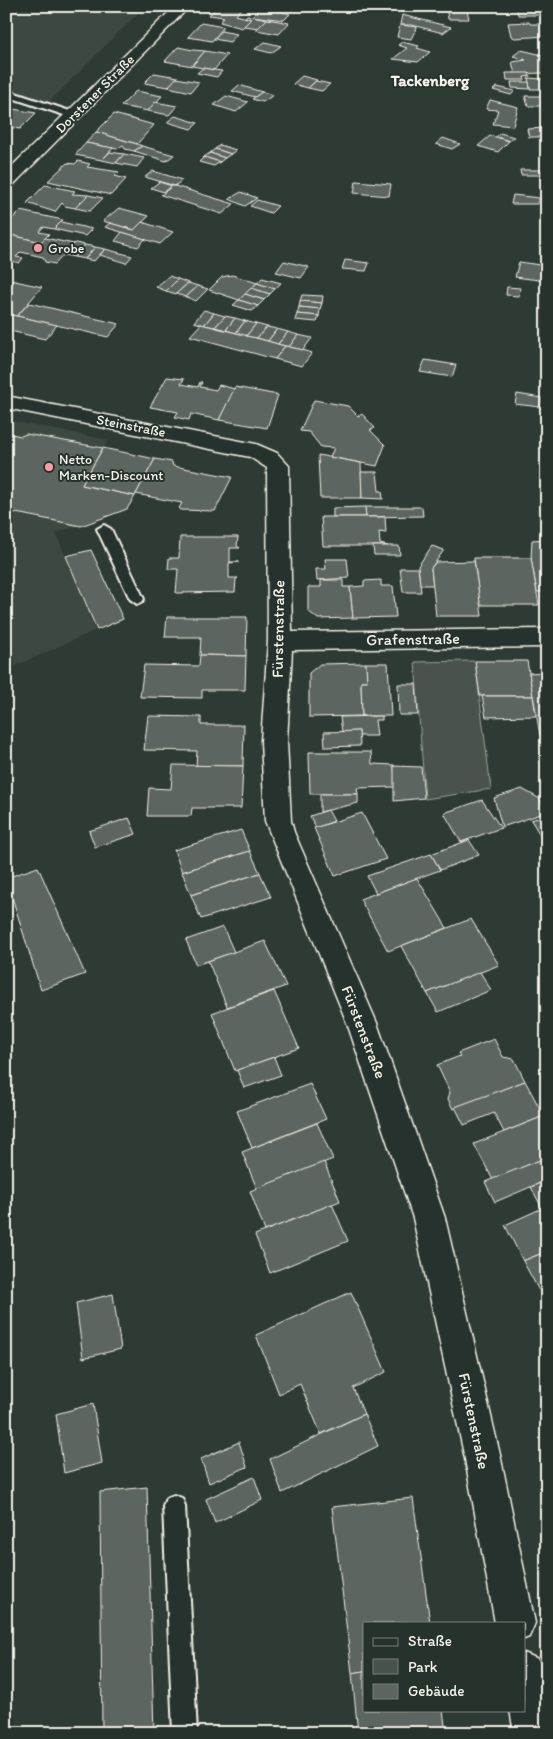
<svg xmlns="http://www.w3.org/2000/svg" width="553" height="1739" font-family="Itim,sans-serif">
<style>
.built{fill:#3c4841}
.green{fill:#48524c;stroke:#9ea29a}
.building{fill:#5c655e;stroke:#f4f1e8}
.lines{fill:none;stroke-linecap:round;stroke-linejoin:round}
.lane-casing{stroke:#f4f1e8;stroke-width:4}
.street-casing{stroke:#f4f1e8;stroke-width:3}
.secondary-casing{stroke:#f4f1e8;stroke-width:3}
.lane{fill:#26332d;fill-rule:evenodd}
.street{fill:#26332d;fill-rule:evenodd}
.secondary{fill:#26332d;fill-rule:evenodd}
.poi-dot{fill:#ff9aa2;stroke:#26332d;stroke-width:2}
.labels{text-anchor:middle;dominant-baseline:central;stroke-width:4;stroke-linejoin:round;paint-order:stroke}
.far-street-label{font-size:14px;fill:#f4f1e8;stroke:#26332d}
.far-poi-label{font-size:14px;fill:#f4f1e8;stroke:#26332d;text-anchor:start}
.far-quarter-label{font-size:16px;font-weight:bold;fill:#f4f1e8;stroke:#26332d}
.street-label{font-size:16px;fill:#f4f1e8;stroke:#26332d}
</style>
<rect width="100%" height="100%" fill="#2e3b34"/>
<filter id="ink" filterUnits="userSpaceOnUse"><feTurbulence type="fractalNoise" baseFrequency=".02" numOctaves="2"/><feDisplacementMap in="SourceGraphic" scale="10" xChannelSelector="R" yChannelSelector="G"/><feConvolveMatrix kernelMatrix="1 2 1 2 8 2 1 2 1" color-interpolation-filters="sRGB"/></filter>
<g filter="url(#ink)">
<g class="built">
<path d="M6,6H145L48,103L6,89Z"/>
<path d="M6,420L108,440L82,485L135,496L127,509L56,533L96,630L6,670Z"/>
</g>
<path class="green" d="M475,661L491,789L425,799L415,662Z"/>
<g class="building">
<path d="M218,6H244L236,15L251,19L242,28L220,22L224,17L209,15Z"/>
<path d="M262,6H263L290,14L284,20L252,16Z"/>
<path d="M446,6H466L469,19H448Z"/>
<path d="M516,6H547V15H518Z"/>
<path d="M247,15L267,19L259,28L244,26L251,19L245,17Z"/>
<path d="M402,15L451,27L443,33L412,25H400Z"/>
<path d="M267,19L273,20L289,23L279,34L256,30Z"/>
<path d="M529,22L530,24H547V36L515,38L511,36L508,23Z"/>
<path d="M201,23L224,27L212,41L188,37Z"/>
<path d="M400,25L417,27L411,39L397,37Z"/>
<path d="M221,31L237,34L230,42L214,39Z"/>
<path d="M265,42L281,46L271,53L255,49Z"/>
<path d="M402,42L419,46L417,48L430,52L418,62L393,59L407,48L398,45Z"/>
<path d="M178,47L193,50L205,51L192,66L165,61Z"/>
<path d="M521,50L547,56V77H544L543,73L515,74L512,62L526,60L513,56Z"/>
<path d="M205,51L227,55L214,70L192,66Z"/>
<path d="M203,68L214,70L222,71L217,77L197,73Z"/>
<path d="M154,73L178,77L168,87L144,83Z"/>
<path d="M506,73H529L530,76L524,77L525,80H507Z"/>
<path d="M302,76L317,80L308,88L293,84Z"/>
<path d="M176,78L199,82L191,92L168,87Z"/>
<path d="M528,78L542,79L545,89H530Z"/>
<path d="M316,81L330,84L322,91L308,88Z"/>
<path d="M511,82H529L530,89L512,88Z"/>
<path d="M239,85L262,92L255,97L232,91Z"/>
<path d="M497,87L515,91L511,95L493,90Z"/>
<path d="M136,91L162,96L148,111L121,106Z"/>
<path d="M262,92L273,95L263,102L252,99Z"/>
<path d="M226,96L248,102L236,112L214,105Z"/>
<path d="M525,96H547V106H528Z"/>
<path d="M490,100L518,107L513,126L493,124L498,110L486,109Z"/>
<path d="M155,102L177,106L169,115L148,111Z"/>
<path d="M13,109L36,113L20,129L6,127V115Z"/>
<path d="M114,114L154,125L137,144L96,132Z"/>
<path d="M175,116L198,123L191,129L167,122Z"/>
<path d="M547,128V148H544L540,137H529L527,129Z"/>
<path d="M96,132L137,144L142,146L134,151L125,149L123,145L117,149L86,143Z"/>
<path d="M500,133L514,137L509,141L496,137Z"/>
<path d="M490,136L496,137L509,141L498,152L478,146Z"/>
<path d="M443,138L460,144L452,149L436,144Z"/>
<path d="M86,143L113,148L102,160L75,155Z"/>
<path d="M220,145L236,150L231,154L215,149Z"/>
<path d="M142,146L174,155L166,161L134,151Z"/>
<path d="M215,149L231,154L225,158L210,153Z"/>
<path d="M110,152L124,154L116,163L102,160Z"/>
<path d="M210,153L225,158L220,162L204,157Z"/>
<path d="M124,154L144,158L137,167L116,163Z"/>
<path d="M204,157L220,162L214,166L199,162Z"/>
<path d="M78,161L90,164L87,167L119,172L115,176L126,179L111,195L48,181L67,163L75,164Z"/>
<path d="M520,170H541L543,175H521Z"/>
<path d="M153,171L182,180L175,186L145,177Z"/>
<path d="M356,181L391,184L389,196L354,193Z"/>
<path d="M159,182L172,186L164,192L151,188Z"/>
<path d="M45,185L75,191L72,194L88,195L75,208L65,206L62,203L55,212L27,203Z"/>
<path d="M172,186H175L234,204L222,214L161,195Z"/>
<path d="M241,192L257,198L245,206L229,199Z"/>
<path d="M88,195L103,198L90,211L75,208Z"/>
<path d="M513,195L539,198L538,204H511Z"/>
<path d="M257,200L278,206L271,213L250,206Z"/>
<path d="M119,208L149,216L134,230L103,221Z"/>
<path d="M20,211L63,220L54,229L43,227L39,232L49,234L41,242L6,234V225Z"/>
<path d="M61,222L92,229L85,236L54,229Z"/>
<path d="M142,222L173,232L160,244L105,227L110,223L134,230Z"/>
<path d="M122,232L145,239L138,247L115,241Z"/>
<path d="M6,234L41,242L45,238L74,244L55,264L45,262L43,257L21,252L16,257L23,258L19,263L12,261L6,265Z"/>
<path d="M75,243L85,245L74,257L64,255Z"/>
<path d="M85,245L95,247L85,259L74,257Z"/>
<path d="M95,247L105,249L94,261L85,259Z"/>
<path d="M105,249L132,256L126,263L100,255Z"/>
<path d="M345,260L369,263L366,271L342,269Z"/>
<path d="M284,261L309,267L301,278L276,272Z"/>
<path d="M519,262L547,266V281L515,277Z"/>
<path d="M232,275L257,283L239,300L209,290L222,277Z"/>
<path d="M169,276L178,279L166,291L156,287Z"/>
<path d="M262,278L281,283L275,289L257,283Z"/>
<path d="M6,279L42,287L17,316L6,314Z"/>
<path d="M178,279L188,283L176,294L166,291Z"/>
<path d="M188,283L198,286L186,297L176,294Z"/>
<path d="M257,283L275,289L270,294L251,288Z"/>
<path d="M198,286L208,289L196,301L186,297Z"/>
<path d="M507,287L520,288L519,296L506,295Z"/>
<path d="M251,288L270,294L264,300L245,294Z"/>
<path d="M245,294L264,300L258,306L239,300Z"/>
<path d="M302,295L323,296L322,303L300,301Z"/>
<path d="M239,300L258,306L252,311L233,305Z"/>
<path d="M300,301L322,303L320,309L299,307Z"/>
<path d="M29,303L119,324L108,337L17,316Z"/>
<path d="M299,307L320,309L319,316L297,314Z"/>
<path d="M204,310L214,313L204,325L194,322Z"/>
<path d="M214,313L225,316L215,327L204,325Z"/>
<path d="M6,314L17,316L57,325L45,339L6,330Z"/>
<path d="M297,314L319,316L317,322L295,320Z"/>
<path d="M225,316L235,318L226,330L215,327Z"/>
<path d="M235,318L245,321L236,333L226,330Z"/>
<path d="M245,321L256,324L246,336L236,333Z"/>
<path d="M201,324L268,341L285,346L275,359L190,336Z"/>
<path d="M256,324L267,327L257,338L246,336Z"/>
<path d="M267,327L277,329L268,341L257,338Z"/>
<path d="M277,329L288,332L278,344L268,341Z"/>
<path d="M288,332L298,335L289,347L278,344Z"/>
<path d="M298,335L312,338L303,350L289,347Z"/>
<path d="M285,346L303,350L312,353L302,366L275,359Z"/>
<path d="M425,360L456,365L452,377L420,372Z"/>
<path d="M167,377L184,379L181,384L198,387L200,382H202L200,387L216,390L219,385L235,389L219,420L191,414L189,420L175,417L178,412L150,407Z"/>
<path d="M235,387L278,395L267,428L219,420Z"/>
<path d="M517,394L542,398L540,407L515,404Z"/>
<path d="M314,400L348,406L358,416L362,414L375,428L370,430L385,445L377,466L330,457L334,448L321,447L309,432L300,431Z"/>
<path d="M6,433L21,436L26,434L103,448L82,485L135,496L127,509L81,526L6,511Z"/>
<path d="M103,448L155,459L135,496L82,485Z"/>
<path d="M318,455L361,463L362,498H320Z"/>
<path d="M155,459L172,462L173,466L232,477L215,511L181,510L179,508L182,503L136,494Z"/>
<path d="M361,472H377L379,491H382L383,499L362,498Z"/>
<path d="M365,507H422L423,516L366,517Z"/>
<path d="M365,507L366,517H333V508Z"/>
<path d="M321,517H385L386,533L379,532L380,544L388,546H323Z"/>
<path d="M180,537H238L237,546L240,548H230V562H239L229,563V578H238L236,579L235,592L176,593L178,569H168L169,558H179Z"/>
<path d="M547,539V592H537L531,558L532,540Z"/>
<path d="M373,546H399L400,555H374Z"/>
<path d="M432,546L444,550L431,568L433,585H420L418,566Z"/>
<path d="M91,550L123,619L97,630L66,556Z"/>
<path d="M474,558H531L539,605H480Z"/>
<path d="M325,559H347L349,578L317,580L316,569H326Z"/>
<path d="M474,561L482,616H436L431,568L436,562Z"/>
<path d="M400,568H418L421,592H403Z"/>
<path d="M321,580H343V587H350L353,618L318,619L308,611V587H321Z"/>
<path d="M381,580V586H393L396,617L353,618L350,587L364,586V581Z"/>
<path d="M167,617H247L246,656L200,655L201,637H165Z"/>
<path d="M200,655L246,656L245,690H202V698L140,697L144,665L199,666Z"/>
<path d="M475,661H527L533,696H480Z"/>
<path d="M366,663L367,681H361L362,716L309,717V673L320,664Z"/>
<path d="M366,663H388L391,716H362L361,681H367Z"/>
<path d="M547,672V735H540L529,673Z"/>
<path d="M398,684H416L418,715H399Z"/>
<path d="M482,696H533L536,716L486,717Z"/>
<path d="M148,716L201,717V725H244L243,766H196L197,751L144,750Z"/>
<path d="M382,716V720H375L377,736H359V731L342,732L340,717Z"/>
<path d="M359,731L360,746L325,747L324,732Z"/>
<path d="M309,752H371L372,764L394,765L395,787L357,788L358,794H310Z"/>
<path d="M173,765L243,766L241,808H192L191,816H147L149,788L171,789Z"/>
<path d="M394,766L421,767L424,798L394,801Z"/>
<path d="M522,789L540,799L547,812L502,827L494,798Z"/>
<path d="M320,794H358V803L320,812Z"/>
<path d="M482,800L501,828L461,842L444,813Z"/>
<path d="M328,810L334,821L316,828L310,816Z"/>
<path d="M362,813L386,859L335,876L314,828Z"/>
<path d="M547,815V836L542,838L531,820Z"/>
<path d="M129,818L136,834L95,847L89,831Z"/>
<path d="M241,830L250,851L182,872L174,850Z"/>
<path d="M469,840L479,855L440,870L431,854Z"/>
<path d="M250,851L260,873L191,895L182,872Z"/>
<path d="M431,854L440,870L376,893L367,876Z"/>
<path d="M38,867L85,974L41,990L6,878Z"/>
<path d="M260,873L271,897L201,919L191,895Z"/>
<path d="M417,878L447,928L388,951L360,899Z"/>
<path d="M471,919L499,965L427,993L401,946Z"/>
<path d="M223,927L234,952L196,965L186,940Z"/>
<path d="M265,941L286,986L227,1007L208,961Z"/>
<path d="M480,972L491,990L438,1012L427,993Z"/>
<path d="M274,991L299,1048L235,1071L212,1013Z"/>
<path d="M494,1039L503,1057L514,1059L525,1081L453,1109L448,1099L450,1092L437,1065L460,1056L458,1053Z"/>
<path d="M274,1057L281,1075L244,1088L237,1070Z"/>
<path d="M525,1081L544,1116L504,1132L494,1113L464,1125L455,1107Z"/>
<path d="M310,1084L326,1119L252,1148L237,1111Z"/>
<path d="M544,1116L547,1122V1157L493,1180L474,1144Z"/>
<path d="M317,1123L333,1159L257,1189L242,1152Z"/>
<path d="M540,1160L547,1172V1180L495,1202L485,1182Z"/>
<path d="M324,1162L340,1201L265,1231L250,1191Z"/>
<path d="M547,1180V1206L542,1208L531,1187Z"/>
<path d="M332,1204L348,1241L270,1273L255,1235Z"/>
<path d="M547,1206V1251L523,1261L505,1225Z"/>
<path d="M547,1251V1296L543,1298L523,1261Z"/>
<path d="M351,1292L386,1372L353,1388L364,1414L321,1434L300,1384L279,1394L256,1335Z"/>
<path d="M113,1294L121,1349L83,1358L76,1303Z"/>
<path d="M93,1404L102,1463L64,1473L56,1414Z"/>
<path d="M364,1414L378,1446L282,1493L270,1459Z"/>
<path d="M239,1442L247,1467L209,1483L201,1459Z"/>
<path d="M254,1477L262,1500L215,1523L206,1499Z"/>
<path d="M147,1487L154,1733H102L100,1492Z"/>
<path d="M413,1498L430,1623H364V1671L352,1673L332,1507Z"/>
<path d="M364,1671V1710H443L446,1733H358L352,1673Z"/>
</g>
<g class="lines">
<defs>
<g id="lane">
<path d="M6,90L76,113L78,115L70,117L6,96Z"/>
<path d="M104,525L111,529L144,599L142,602L137,604L130,599L97,529Z"/>
<path d="M174,1495L182,1498L185,1506L197,1733H173L163,1506L166,1498Z"/>
</g>
<g id="street">
<path d="M6,396L256,444L277,453L289,466L292,632L547,629V647L292,650L287,741L291,821L294,832L377,1023L445,1218L501,1459L535,1623L529,1637L524,1639V1623H495L465,1459L413,1218L347,1023L265,821L261,741L268,641L267,468L250,457L6,408Z"/>
<path d="M524,1653L538,1659C548,1683 547,1707 547,1733H514L510,1710H524Z"/>
</g>
<path id="secondary" d="M175,6H190L12,186L6,187V172Z"/>
</defs>
<use href="#lane" class="lane-casing"/>
<use href="#street" class="street-casing"/>
<use href="#secondary" class="secondary-casing"/>
<use href="#lane" class="lane"/>
<use href="#street" class="street"/>
<use href="#secondary" class="secondary"/>
</g>
</g>
<g class="poi-dot">
<circle cx="38" cy="248" r="5"/>
<circle cx="49" cy="467" r="5"/>
</g>
<g class="labels">
<g class="far-street-label">
<text transform="translate(95 94) rotate(-45)">Dorstener Straße</text>
<text transform="translate(131 426) rotate(11)">Steinstraße</text>
</g>
<g class="far-poi-label">
<text x="48" y="248">Grobe</text>
<text x="59" y="459">Netto<tspan x="59" dy="16">Marken-Discount</tspan></text>
</g>
<g class="far-quarter-label">
<text x="430" y="80">Tackenberg</text>
</g>
<g class="street-label">
<text transform="translate(278 629) rotate(-89)">Fürstenstraße</text>
<text transform="translate(413 639) rotate(-1)">Grafenstraße</text>
<text transform="translate(364 1032) rotate(69)">Fürstenstraße</text>
<text transform="translate(474 1421) rotate(78)">Fürstenstraße</text>
</g>
</g>
<rect width="553" height="1739" fill="none" stroke="#26332d" stroke-width="25"/>
<rect x="12" y="12" width="528" height="1714" fill="none" stroke="#f4f1e8" stroke-width="2" filter="url(#ink)"/>
<rect x="363" y="1622" width="162" height="90" fill="#26332d" stroke="#787f78"/>
<rect x="373" y="1638" width="25" height="8" fill="#26332d" stroke="#787f78"/>
<text x="408" y="1646" font-size="15" fill="#f4f1e8">Straße</text>
<rect x="373" y="1659" width="25" height="15" fill="#48524c" stroke="#787f78"/>
<text x="408" y="1672" font-size="15" fill="#f4f1e8">Park</text>
<rect x="373" y="1684" width="25" height="15" fill="#5c655e" stroke="#787f78"/>
<text x="408" y="1696" font-size="15" fill="#f4f1e8">Gebäude</text>
</svg>
